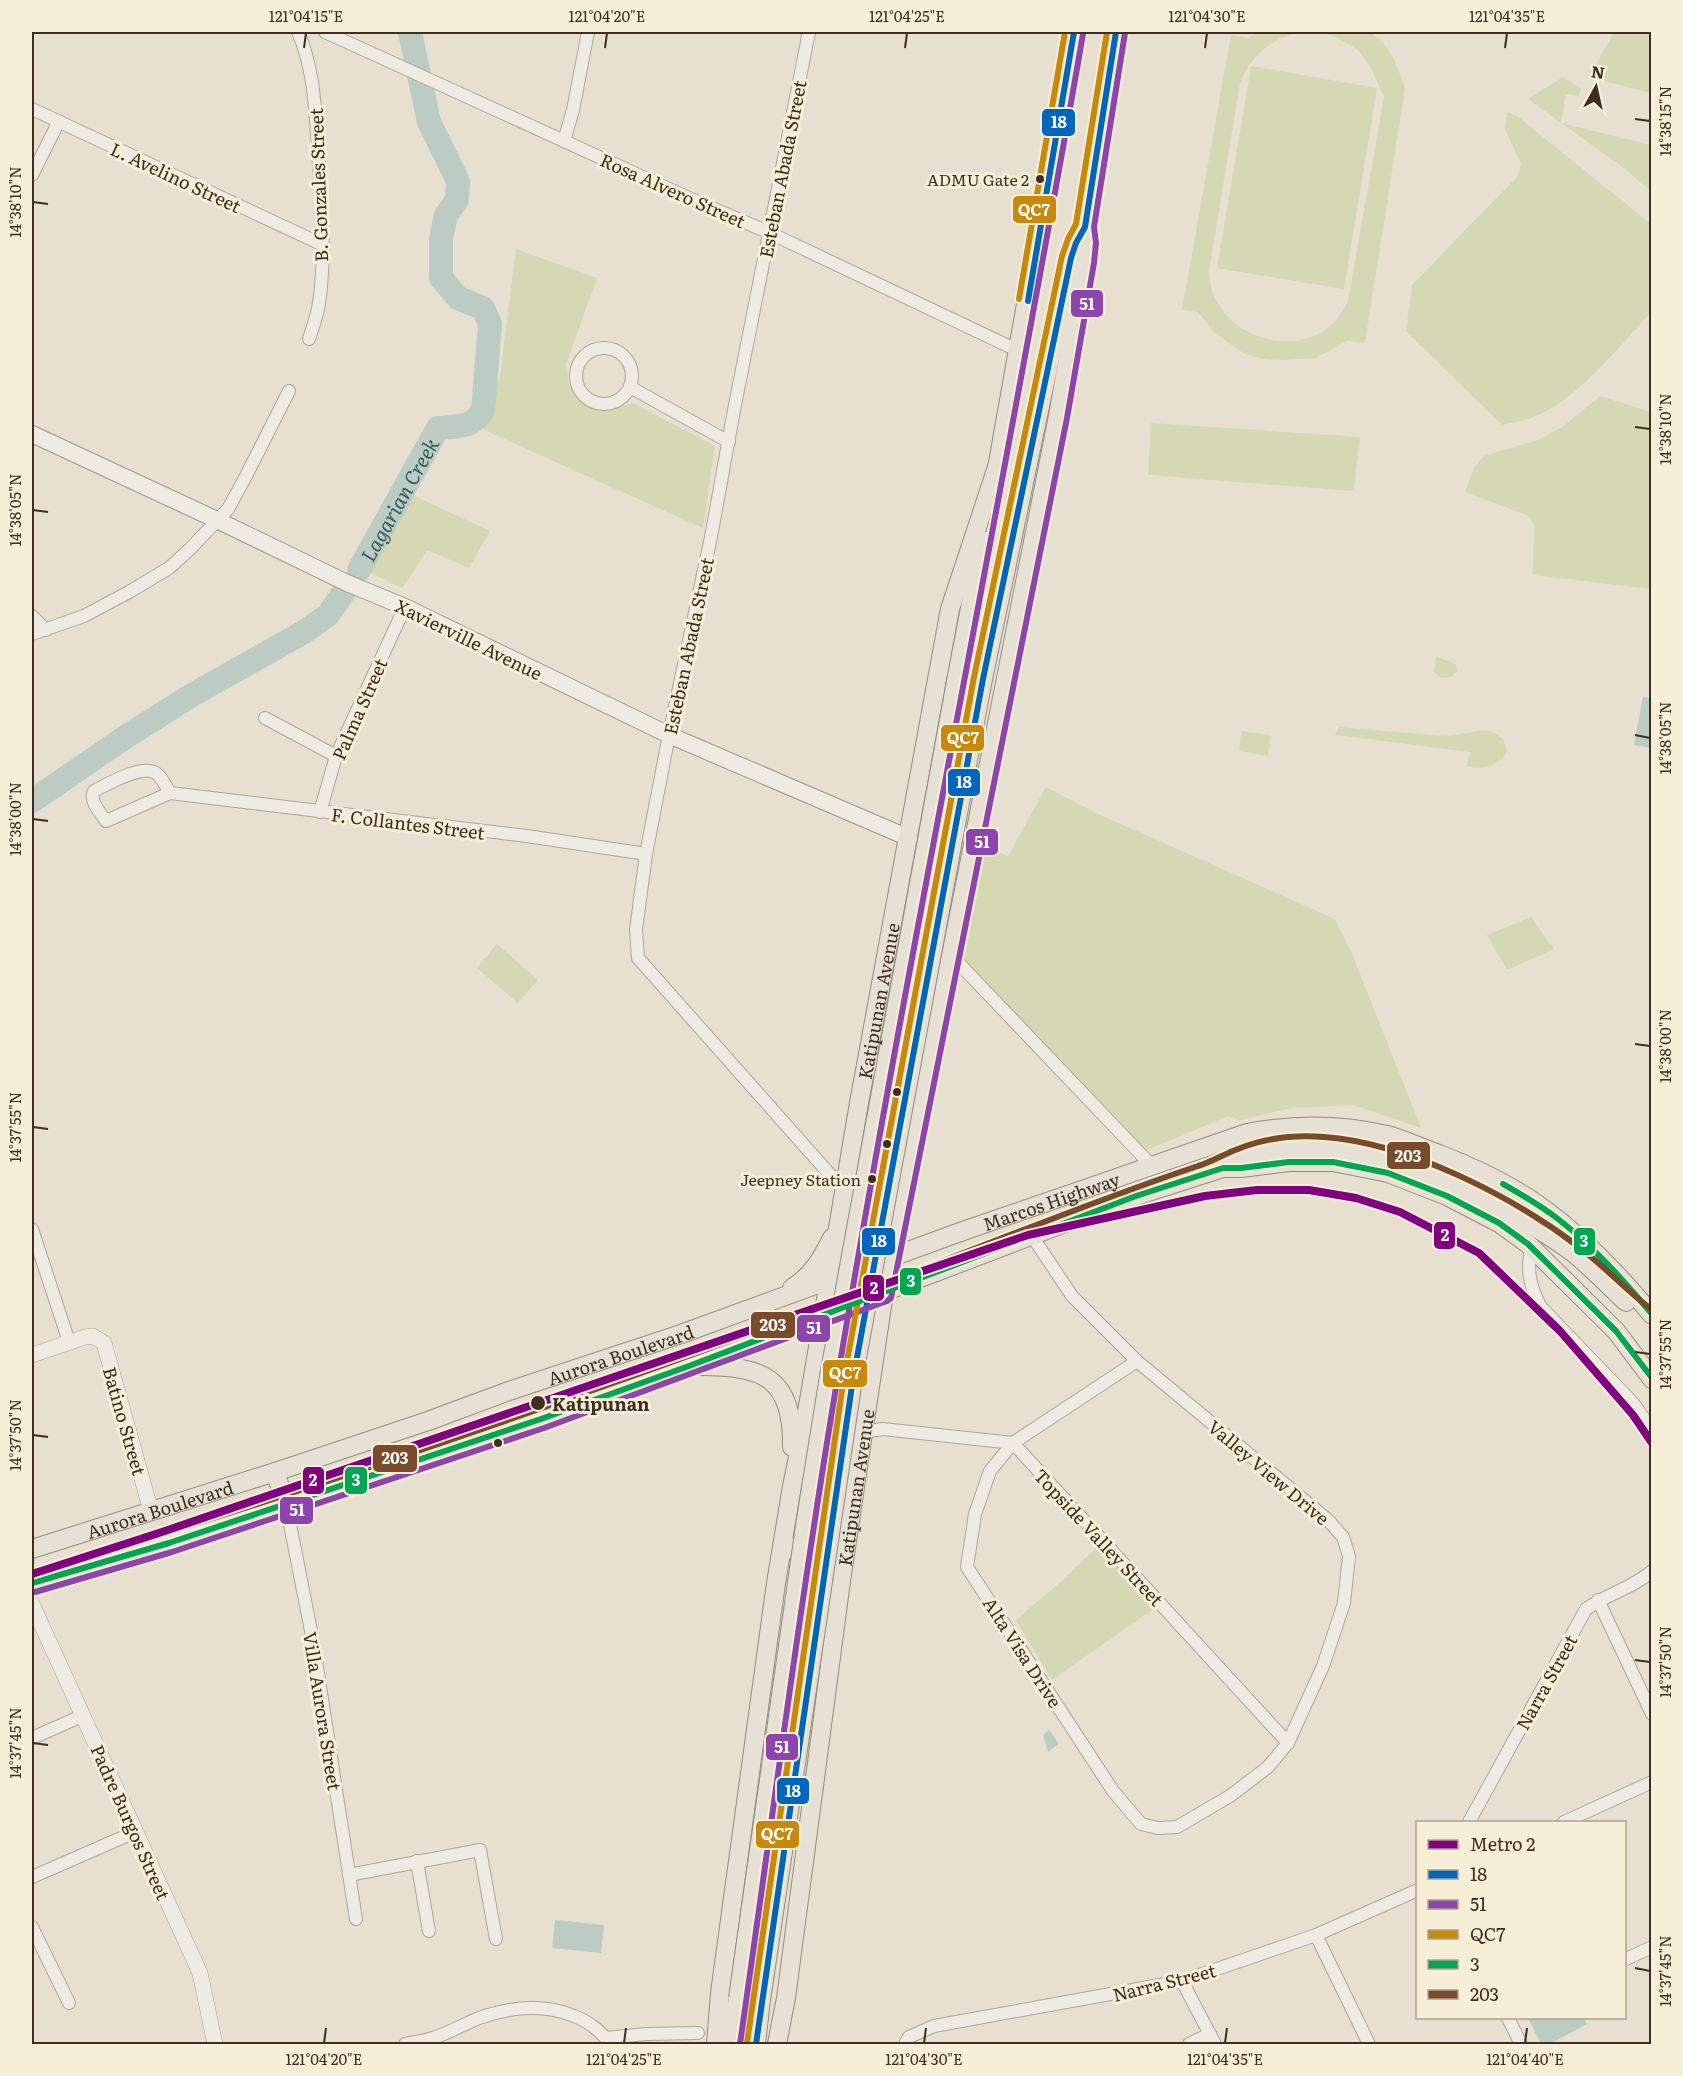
<svg xmlns="http://www.w3.org/2000/svg" width="1683" height="2076" font-family="Literata,serif">
<style>
.green{fill:#d6d7b3;fill-rule:evenodd}
.water{fill:#bcccc2}
.lines{fill:none;stroke-linecap:round;stroke-linejoin:round}
.river{stroke:#bcccc2;stroke-width:24}
.minor-casing{stroke:#ada599;stroke-width:14}
.tertiary-casing{stroke:#ada599;stroke-width:16}
.secondary-casing{stroke:#9c958a;stroke-width:18}
.primary-casing{stroke:#928b80;stroke-width:20}
.minor{stroke:#efebe3;stroke-width:12}
.tertiary{stroke:#efebe3;stroke-width:15}
.secondary{stroke:#efebe3;stroke-width:16}
.primary{stroke:#e6e1d4;stroke-width:18}
.primary-bridge-casing{stroke:#928b80;stroke-width:20;stroke-linecap:butt}
.primary-bridge{stroke:#e6e1d4;stroke-width:18}
.bus-1-casing{stroke:#f7eed8;stroke-width:10}
.bus-2-casing{stroke:#f7eed8;stroke-width:10}
.bus-3-casing{stroke:#f7eed8;stroke-width:10}
.bus-4-casing{stroke:#f7eed8;stroke-width:10}
.bus-5-casing{stroke:#f7eed8;stroke-width:10}
.bus-1{stroke:#0065bd;stroke-width:6}
.bus-2{stroke:#8e44ad;stroke-width:6}
.bus-3{stroke:#c88808;stroke-width:6}
.bus-4{stroke:#00a651;stroke-width:6}
.bus-5{stroke:#7a4b2a;stroke-width:6}
.metro-1-casing{stroke:#f7eed8;stroke-width:12}
.metro-1{stroke:#800080;stroke-width:8}
.ticks{fill:none;stroke:#3d2e20;stroke-width:2}
.bus-dot{fill:#3d2e20;stroke:#f7eed8;stroke-width:2}
.labels{text-anchor:middle;dominant-baseline:central;stroke-width:6;stroke-linejoin:round;paint-order:stroke}
.bus-label{font-size:16px;fill:#3d2e20;stroke:#f7eed8;text-anchor:end}
.street-label{font-size:18px;fill:#3d2e20;stroke:#f7eed8}
.stop-label{font-size:18px;font-weight:bold;fill:#3d2e20;stroke:#f7eed8;text-anchor:start}
.water-label{font-size:20px;font-style:italic;fill:#2f5d5a;stroke:#f7eed8}
.line-badge{stroke:#f7eed8;stroke-width:2}
.badge-label{font-size:16px;text-anchor:middle;font-weight:bold;fill:#fff}
.neatline{fill:none;stroke:#3d2e20;stroke-width:2}
.ticks-label{font-size:15px;text-anchor:middle;fill:#3d2e20}
</style>
<rect width="100%" height="100%" fill="#e7e0d1"/>
<g class="green">
<path d="M1256,32H1371C1390,46 1398,66 1405,89L1365,343L1347,341L1316,358L1283,360L1262,359L1243,353L1215,333L1198,312L1182,310L1231,35L1249,38ZM1301,32H1320L1334,36L1358,50L1369,64L1384,97L1348,301C1320,370 1210,344 1209,271L1240,84C1250,55 1272,38 1301,32Z"/>
<path d="M1614,32H1651V93L1589,77Z"/>
<path d="M1251,66L1377,88L1344,289L1217,268Z"/>
<path d="M1563,77L1581,88L1579,96L1566,94L1561,123L1651,145V191L1625,169L1528,99Z"/>
<path d="M1507,112L1517,116L1651,224L1652,311C1618,347 1574,406 1525,420C1518,422 1509,423 1502,425L1406,331L1412,285L1517,177L1521,164L1505,129Z"/>
<path d="M516,249L597,278L566,364L569,385L580,399L596,409L612,410L633,403L715,446L703,528L482,429L500,376Z"/>
<path d="M1600,396L1651,412V589L1533,575L1534,524L1529,516L1465,492L1474,468L1484,456L1538,440L1564,426Z"/>
<path d="M1151,423L1360,437L1354,491L1148,475Z"/>
<path d="M406,492L490,531L469,568L427,550L402,588L364,570Z"/>
<path d="M1436,656L1457,665L1456,666L1458,671L1451,677L1441,678L1434,672Z"/>
<path d="M1339,727L1445,736L1485,730L1495,733L1503,739L1507,751C1499,767 1485,769 1467,767L1470,752L1335,735Z"/>
<path d="M1241,731L1271,735L1268,756L1239,751Z"/>
<path d="M1046,787L1096,813L1335,919L1351,951L1421,1128L1354,1105L1291,1108L1240,1120L1228,1116L1142,1152L958,955L983,847L1008,856Z"/>
<path d="M1531,917L1554,949L1507,970L1487,935Z"/>
<path d="M497,944L538,980L518,1003L477,968Z"/>
<path d="M1100,1544L1156,1607L1052,1680L1016,1620L1062,1581Z"/>
</g>
<g class="water">
<path d="M1643,697L1651,698V748L1634,745Z"/>
<path d="M1049,1730L1059,1744L1048,1752L1043,1735Z"/>
<path d="M555,1920L604,1925L601,1953L552,1948Z"/>
<path d="M1528,2018H1584L1587,2024L1550,2044H1541Z"/>
</g>
<g class="lines">
<g class="river">
<path id="s1" d="M359,570L438,428C458,426 473,428 483,410L490,324L483,308L458,298L441,278V238L446,215L457,200L458,181L429,122L410,32"/>
<path d="M32,801L127,736L192,695L304,632L328,615L344,592"/>
</g>
<defs>
<g id="minor">
<path d="M298,32C314,68 315,109 318,148C321,199 327,258 318,309C316,319 312,329 309,339"/>
<path d="M325,32L689,198L770,233L1019,351"/>
<path d="M809,32L734,410L711,537L669,735L646,854L636,930L638,958L833,1178L846,1184"/>
<path d="M32,109L321,244"/>
<path d="M564,141L573,110L588,32"/>
<path d="M32,175L59,121"/>
<circle cx="604" cy="376" r="28"/>
<path d="M630,387L729,442"/>
<path d="M32,616L46,630"/>
<path d="M32,634L84,616L129,592L169,568L190,549L228,509L246,476L289,391"/>
<path d="M265,718L336,756"/>
<path d="M170,793L106,821C100,812 89,801 94,791C108,784 141,764 156,773C162,777 166,787 170,793L527,836L646,854"/>
<path d="M320,812L336,756L405,607"/>
<path d="M950,954L1152,1166"/>
<path d="M32,1229L69,1342"/>
<path d="M1032,1236L1072,1296L1137,1361L1328,1520L1343,1537L1349,1556L1344,1603L1323,1666L1288,1743L1268,1767L1230,1796L1177,1827L1158,1828L1141,1824L1113,1791L967,1567L975,1514L990,1471L1013,1443L1137,1361"/>
<path d="M1531,1247C1527,1271 1529,1283 1540,1306L1633,1403L1652,1430"/>
<path d="M863,1432L883,1429L1013,1443L1288,1743"/>
<path d="M286,1504L313,1641L356,1919"/>
<path d="M1598,1600L1652,1714"/>
<path d="M32,1738L82,1716"/>
<path d="M1469,1822L1586,1609C1607,1594 1633,1588 1652,1571"/>
<path d="M1564,1822L1652,1782"/>
<path d="M417,1861L429,1931"/>
<path d="M349,1875L480,1850L496,1939"/>
<path d="M32,1877L135,1832"/>
<path d="M32,1927L69,2003"/>
<path d="M1316,1935L1369,2044"/>
<path d="M1624,1960L1652,1947"/>
<path d="M1182,1981L1215,2044"/>
<path d="M1508,2018L1521,2044"/>
<path d="M606,2038L646,2034L698,2033"/>
<path d="M405,2044C414,2042 424,2041 433,2038C449,2033 464,2024 479,2018C510,2007 544,2004 574,2016C588,2021 602,2032 610,2044"/>
<path d="M905,2044L909,2037L934,2026L1182,1981L1316,1935L1418,1890"/>
<path d="M1189,2044L1210,2034"/>
</g>
<g id="tertiary">
<path d="M32,1355L85,1337L93,1336L104,1343L151,1511"/>
<path d="M32,1604L200,1973L215,2044"/>
</g>
<path id="secondary" d="M32,434L217,520L347,583L405,607L669,735L909,838"/>
<g id="primary">
<path d="M996,474L1074,32"/>
<path d="M957,676L983,540"/>
<path d="M983,679L1071,258L1076,243L1085,228"/>
<path d="M873,1063C885,1078 907,1082 922,1068"/>
<path d="M1237,1159C1319,1125 1409,1161 1482,1198C1513,1214 1544,1231 1572,1252C1591,1267 1608,1285 1626,1302"/>
<path d="M792,1288C812,1276 822,1258 832,1238"/>
<path d="M700,1366C763,1366 793,1377 792,1447"/>
<path d="M275,1472L286,1504"/>
<path d="M788,1546C804,1559 821,1566 838,1552"/>
<path id="s2" d="M32,1549L275,1472L428,1421L509,1391L681,1334L963,1231L1247,1133C1294,1124 1341,1124 1387,1135C1405,1140 1422,1148 1439,1154C1475,1168 1513,1186 1544,1209C1585,1239 1620,1276 1652,1315"/>
<path d="M32,1583L169,1543L541,1419L689,1366L1136,1196L1223,1168H1241L1289,1162H1333L1388,1173L1447,1196L1499,1223L1528,1244L1616,1331L1652,1379"/>
<path id="s3" d="M716,2044L720,1993L776,1583L792,1486L805,1424L859,1103L950,609L998,464"/>
<path d="M731,2044L738,1998"/>
<path d="M756,2044L761,2000"/>
<path id="s4" d="M777,2044L786,1998L841,1581L884,1293L1058,416L1085,261L1087,243L1085,227L1116,32"/>
</g>
</defs>
<use href="#minor" class="minor-casing"/>
<use href="#tertiary" class="tertiary-casing"/>
<use href="#secondary" class="secondary-casing"/>
<use href="#primary" class="primary-casing"/>
<use href="#minor" class="minor"/>
<use href="#tertiary" class="tertiary"/>
<use href="#secondary" class="secondary"/>
<use href="#primary" class="primary"/>
<defs>
<g id="primary-bridge">
<path d="M738,1998L806,1519L829,1376L957,676"/>
<path d="M761,2000L853,1379L983,679"/>
</g>
</defs>
<use href="#primary-bridge" class="primary-bridge-casing"/>
<use href="#primary-bridge" class="primary-bridge"/>
<defs>
<g id="bus-1">
<path d="M1028,301L1074,32"/>
<path d="M756,2044L853,1379L983,679L1071,258L1076,243L1085,227L1116,32"/>
</g>
<g id="bus-2">
<path d="M35,1592L172,1552L544,1428L887,1301L891,1298L1067,418L1094,263L1096,243L1094,227L1125,33"/>
<path d="M740,2044C772,1821 801,1597 838,1375C913,927 1006,481 1083,34"/>
</g>
<g id="bus-3">
<path d="M1019,299L1065,32"/>
<path d="M747,2043L844,1377L974,677L1062,256L1068,239L1076,224L1107,32"/>
</g>
<g id="bus-4">
<path d="M1503,1184C1522,1195 1540,1205 1558,1219C1593,1246 1623,1280 1652,1314"/>
<path d="M32,1583L169,1543L541,1419L689,1366L1136,1196L1223,1168H1241L1289,1162H1333L1388,1173L1447,1196L1499,1223L1528,1244L1616,1331L1652,1378"/>
</g>
<path id="bus-5" d="M32,1574C317,1489 599,1391 878,1286C984,1246 1090,1202 1198,1166C1212,1162 1224,1154 1238,1149C1265,1138 1296,1135 1324,1137C1408,1143 1512,1196 1579,1247C1604,1266 1626,1290 1652,1310"/>
</defs>
<use href="#bus-1" class="bus-1-casing"/>
<use href="#bus-2" class="bus-2-casing"/>
<use href="#bus-3" class="bus-3-casing"/>
<use href="#bus-4" class="bus-4-casing"/>
<use href="#bus-5" class="bus-5-casing"/>
<use href="#bus-1" class="bus-1"/>
<use href="#bus-2" class="bus-2"/>
<use href="#bus-3" class="bus-3"/>
<use href="#bus-4" class="bus-4"/>
<use href="#bus-5" class="bus-5"/>
<defs>
<path id="metro-1" d="M32,1574L165,1531L1028,1235L1205,1196L1257,1190H1309L1356,1198L1400,1212L1479,1253L1560,1331L1633,1415L1652,1443"/>
</defs>
<use href="#metro-1" class="metro-1-casing"/>
<use href="#metro-1" class="metro-1"/>
</g>
<path class="ticks" d="M304,48L306,33M605,48L607,33M905,48L907,33M1205,48L1207,33M1505,48L1507,33M1635,119L1650,121M33,202L48,204M1635,427L1650,429M33,510L48,512M1635,735L1650,738M33,819L48,821M1635,1044L1650,1046M33,1127L48,1129M1635,1352L1650,1354M33,1435L48,1437M1635,1660L1650,1662M33,1743L48,1745M1635,1968L1650,1971M324,2043L326,2028M624,2043L626,2028M924,2043L926,2028M1225,2043L1227,2028M1525,2043L1527,2028"/>
<g class="bus-dot">
<circle cx="1040" cy="179" r="5"/>
<circle cx="897" cy="1092" r="5"/>
<circle cx="887" cy="1144" r="5"/>
<circle cx="872" cy="1179" r="5"/>
<circle cx="538" cy="1403" r="8"/>
<circle cx="498" cy="1443" r="5"/>
</g>
<g class="labels">
<g class="bus-label">
<text x="1029" y="179">ADMU Gate 2</text>
<text x="861" y="1179">Jeepney Station</text>
</g>
<g class="street-label">
<text transform="translate(782 169) rotate(-79)">Esteban Abada Street</text>
<text transform="translate(176 177) rotate(25)">L. Avelino Street</text>
<text transform="translate(318 185) rotate(-92)">B. Gonzales Street</text>
<text transform="translate(673 190) rotate(24)">Rosa Alvero Street</text>
<text transform="translate(469 639) rotate(26)">Xavierville Avenue</text>
<text transform="translate(688 646) rotate(-78)">Esteban Abada Street</text>
<text transform="translate(359 709) rotate(-66)">Palma Street</text>
<text transform="translate(408 823) rotate(7)">F. Collantes Street</text>
<text stroke="none"><textPath href="#s3" startOffset="1056">Katipunan Avenue</textPath></text>
<text stroke="none"><textPath href="#s2" startOffset="1077">Marcos Highway</textPath></text>
<text stroke="none"><textPath href="#s2" startOffset="620">Aurora Boulevard</textPath></text>
<text transform="translate(125 1421) rotate(74)">Batino Street</text>
<text transform="translate(1269 1472) rotate(40)">Valley View Drive</text>
<text stroke="none"><textPath href="#s4" startOffset="562">Katipunan Avenue</textPath></text>
<text stroke="none"><textPath href="#s2" startOffset="134">Aurora Boulevard</textPath></text>
<text transform="translate(1099 1537) rotate(47)">Topside Valley Street</text>
<text transform="translate(1023 1652) rotate(57)">Alta Visa Drive</text>
<text transform="translate(1546 1682) rotate(-61)">Narra Street</text>
<text transform="translate(323 1711) rotate(81)">Villa Aurora Street</text>
<text transform="translate(131 1822) rotate(66)">Padre Burgos Street</text>
<text transform="translate(1164 1982) rotate(-14)">Narra Street</text>
</g>
<g class="stop-label">
<text x="552" y="1403">Katipunan</text>
</g>
<g class="water-label">
<text stroke="none"><textPath href="#s1" startOffset="81">Lagarian Creek</textPath></text>
</g>
</g>
<g class="line-badge">
<rect x="1041" y="108" width="35" height="29" rx="6" fill="#0065bd"/>
<rect x="1012" y="195" width="45" height="29" rx="6" fill="#c88808"/>
<rect x="1070" y="289" width="34" height="29" rx="6" fill="#8e44ad"/>
<rect x="940" y="724" width="45" height="28" rx="6" fill="#c88808"/>
<rect x="947" y="768" width="34" height="29" rx="6" fill="#0065bd"/>
<rect x="965" y="828" width="34" height="28" rx="6" fill="#8e44ad"/>
<rect x="1386" y="1141" width="45" height="29" rx="6" fill="#7a4b2a"/>
<rect x="1433" y="1221" width="23" height="29" rx="6" fill="#800080"/>
<rect x="1573" y="1227" width="23" height="29" rx="6" fill="#00a651"/>
<rect x="861" y="1227" width="35" height="29" rx="6" fill="#0065bd"/>
<rect x="899" y="1267" width="23" height="29" rx="6" fill="#00a651"/>
<rect x="862" y="1274" width="23" height="28" rx="6" fill="#800080"/>
<rect x="750" y="1311" width="46" height="28" rx="6" fill="#7a4b2a"/>
<rect x="796" y="1314" width="35" height="29" rx="6" fill="#8e44ad"/>
<rect x="822" y="1359" width="46" height="29" rx="6" fill="#c88808"/>
<rect x="372" y="1444" width="46" height="29" rx="6" fill="#7a4b2a"/>
<rect x="302" y="1466" width="23" height="29" rx="6" fill="#800080"/>
<rect x="344" y="1466" width="24" height="29" rx="6" fill="#00a651"/>
<rect x="279" y="1496" width="35" height="29" rx="6" fill="#8e44ad"/>
<rect x="765" y="1733" width="34" height="28" rx="6" fill="#8e44ad"/>
<rect x="776" y="1777" width="34" height="28" rx="6" fill="#0065bd"/>
<rect x="755" y="1820" width="45" height="29" rx="6" fill="#c88808"/>
</g>
<g class="badge-label">
<text x="1059" y="128">18</text>
<text x="1034" y="216">QC7</text>
<text x="1087" y="310">51</text>
<text x="963" y="744">QC7</text>
<text x="964" y="788">18</text>
<text x="982" y="848">51</text>
<text x="1408" y="1162">203</text>
<text x="1445" y="1241">2</text>
<text x="1584" y="1247">3</text>
<text x="879" y="1247">18</text>
<text x="911" y="1287">3</text>
<text x="874" y="1294">2</text>
<text x="773" y="1331">203</text>
<text x="814" y="1334">51</text>
<text x="845" y="1379">QC7</text>
<text x="395" y="1464">203</text>
<text x="313" y="1486">2</text>
<text x="356" y="1486">3</text>
<text x="297" y="1516">51</text>
<text x="782" y="1753">51</text>
<text x="793" y="1797">18</text>
<text x="777" y="1840">QC7</text>
</g>
<rect width="1683" height="2076" fill="none" stroke="#f7eed8" stroke-width="66"/>
<rect x="1416" y="1821" width="210" height="198" fill="#f7eed8" stroke="#ada18e" stroke-width="1.5"/>
<rect x="1428" y="1840" width="30" height="9" fill="#800080" stroke="#ada18e" stroke-width="1.5"/>
<text x="1470" y="1851" font-size="18" fill="#3d2e20">Metro 2</text>
<rect x="1428" y="1870" width="30" height="9" fill="#0065bd" stroke="#ada18e" stroke-width="1.5"/>
<text x="1470" y="1881" font-size="18" fill="#3d2e20">18</text>
<rect x="1428" y="1900" width="30" height="9" fill="#8e44ad" stroke="#ada18e" stroke-width="1.5"/>
<text x="1470" y="1911" font-size="18" fill="#3d2e20">51</text>
<rect x="1428" y="1930" width="30" height="9" fill="#c88808" stroke="#ada18e" stroke-width="1.5"/>
<text x="1470" y="1941" font-size="18" fill="#3d2e20">QC7</text>
<rect x="1428" y="1960" width="30" height="9" fill="#00a651" stroke="#ada18e" stroke-width="1.5"/>
<text x="1470" y="1971" font-size="18" fill="#3d2e20">3</text>
<rect x="1428" y="1990" width="30" height="9" fill="#7a4b2a" stroke="#ada18e" stroke-width="1.5"/>
<text x="1470" y="2001" font-size="18" fill="#3d2e20">203</text>
<g transform="translate(1596 87) rotate(8)" stroke="#f7eed8" stroke-width="4.5" paint-order="stroke">
<path d="M0-4.5L10 22L0 15L-10 22Z" fill="#3d2e20"/>
<text y="-9" font-size="16" font-weight="bold" text-anchor="middle" fill="#3d2e20">N</text>
</g>
<rect x="33" y="33" width="1617" height="2010" class="neatline"/>
<g class="ticks-label">
<text x="306" y="22">121°04'15"E</text>
<text x="607" y="22">121°04'20"E</text>
<text x="907" y="22">121°04'25"E</text>
<text x="1207" y="22">121°04'30"E</text>
<text x="1507" y="22">121°04'35"E</text>
<text transform="translate(1666 121) rotate(-90)" y="5">14°38'15"N</text>
<text transform="translate(16 202) rotate(-90)" y="5">14°38'10"N</text>
<text transform="translate(1666 429) rotate(-90)" y="5">14°38'10"N</text>
<text transform="translate(16 510) rotate(-90)" y="5">14°38'05"N</text>
<text transform="translate(1666 738) rotate(-90)" y="5">14°38'05"N</text>
<text transform="translate(16 819) rotate(-90)" y="5">14°38'00"N</text>
<text transform="translate(1666 1046) rotate(-90)" y="5">14°38'00"N</text>
<text transform="translate(16 1127) rotate(-90)" y="5">14°37'55"N</text>
<text transform="translate(1666 1354) rotate(-90)" y="5">14°37'55"N</text>
<text transform="translate(16 1435) rotate(-90)" y="5">14°37'50"N</text>
<text transform="translate(1666 1662) rotate(-90)" y="5">14°37'50"N</text>
<text transform="translate(16 1743) rotate(-90)" y="5">14°37'45"N</text>
<text transform="translate(1666 1971) rotate(-90)" y="5">14°37'45"N</text>
<text x="324" y="2065">121°04'20"E</text>
<text x="624" y="2065">121°04'25"E</text>
<text x="924" y="2065">121°04'30"E</text>
<text x="1225" y="2065">121°04'35"E</text>
<text x="1525" y="2065">121°04'40"E</text>
</g>
</svg>
